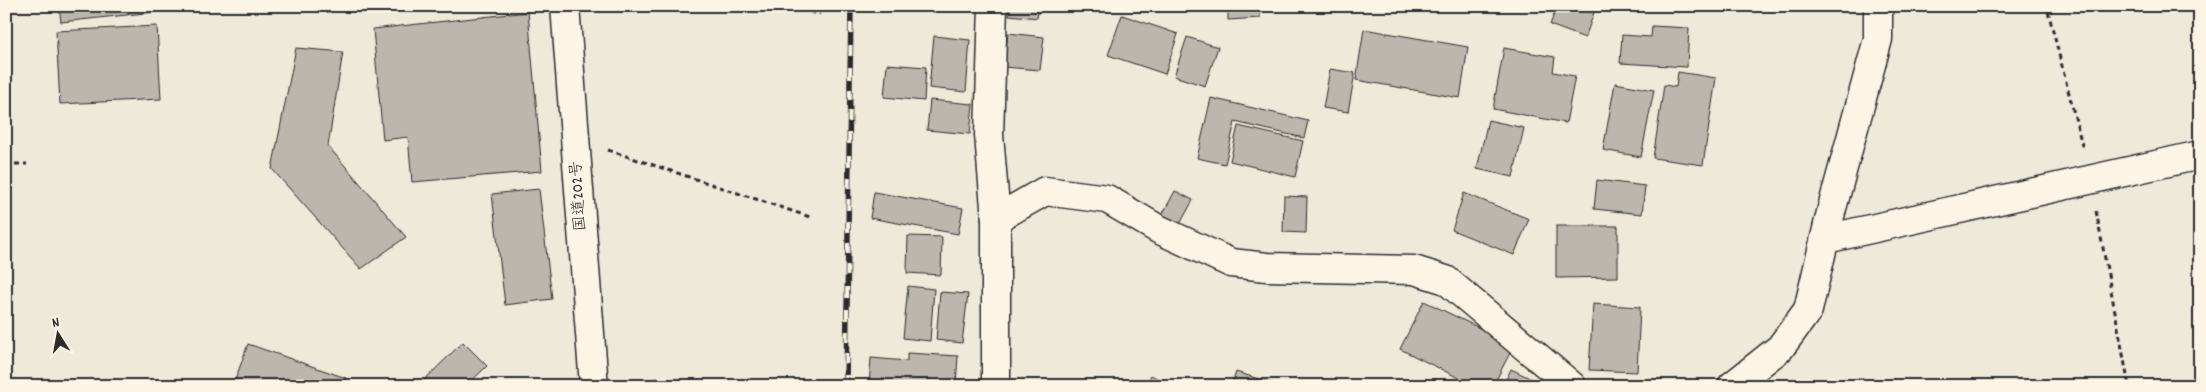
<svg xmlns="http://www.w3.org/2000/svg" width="2206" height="392" font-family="Dekko,'Klee One',sans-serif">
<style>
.building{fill:#bcb7ac;stroke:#2b2b2b}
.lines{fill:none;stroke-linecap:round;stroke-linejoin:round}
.street-casing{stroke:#2b2b2b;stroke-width:31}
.highway-casing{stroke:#2b2b2b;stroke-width:31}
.path{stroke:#2b2b2b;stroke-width:3;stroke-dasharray:5 4;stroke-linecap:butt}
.street{stroke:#fcf5e5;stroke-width:28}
.highway{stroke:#fcf5e5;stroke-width:28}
.rail-casing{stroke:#2b2b2b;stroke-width:5.5}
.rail{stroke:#fcf5e5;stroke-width:4;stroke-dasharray:11;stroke-linecap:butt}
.labels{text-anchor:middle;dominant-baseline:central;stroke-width:4.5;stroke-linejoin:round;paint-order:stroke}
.street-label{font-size:16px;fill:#2b2b2b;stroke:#fcf5e5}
</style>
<rect width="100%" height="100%" fill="#efe9da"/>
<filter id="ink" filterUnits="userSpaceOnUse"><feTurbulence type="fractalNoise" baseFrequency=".02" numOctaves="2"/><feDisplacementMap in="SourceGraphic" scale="10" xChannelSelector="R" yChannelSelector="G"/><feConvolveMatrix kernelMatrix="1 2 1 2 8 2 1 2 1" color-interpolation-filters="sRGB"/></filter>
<g filter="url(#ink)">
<g class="building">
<path d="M59,6H211L61,22Z"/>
<path d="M1010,6H1039L1037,18L1009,15Z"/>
<path d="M1228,6H1260V18L1228,20Z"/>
<path d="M1557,6H1613L1610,13L1596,7L1585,38L1550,25Z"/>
<path d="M528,12L542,171L412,182L408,137L383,140L373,29Z"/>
<path d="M1122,15L1178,34L1165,74L1108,55Z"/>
<path d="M157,26L161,99L60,104L56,31Z"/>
<path d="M1652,26L1689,28L1687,67L1620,63L1622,35L1651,37Z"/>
<path d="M1364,29L1468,47L1460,98L1356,80Z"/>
<path d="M1008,33L1044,37L1040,70L1004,67Z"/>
<path d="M934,36L970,40L966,92L929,88Z"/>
<path d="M1187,37L1218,47L1205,86L1174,76Z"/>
<path d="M296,48L343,52L328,146L406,237L361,269L272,169Z"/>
<path d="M1504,48L1555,57L1553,72L1575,76L1566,123L1493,109Z"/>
<path d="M887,64L926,67L924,101L884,97Z"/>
<path d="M1330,69L1355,73L1348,112L1323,108Z"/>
<path d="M1678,72L1716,78L1703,165L1653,158L1664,85L1676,87Z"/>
<path d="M1615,83L1654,90L1641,157L1603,150Z"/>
<path d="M1211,98L1308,121L1304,138L1235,122L1225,164L1197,158Z"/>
<path d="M930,100L973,104L970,134L927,130Z"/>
<path d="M1488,120L1524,128L1513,177L1477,169Z"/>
<path d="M1238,126L1303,141L1295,177L1230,161Z"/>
<path d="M1597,180L1645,186L1642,214L1594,209Z"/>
<path d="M539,189L552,299L505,305L492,194Z"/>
<path d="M1175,191L1193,200L1179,226L1161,217Z"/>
<path d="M874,192L963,208L958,234L870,218Z"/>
<path d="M1464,193L1529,219L1514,255L1452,230Z"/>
<path d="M1284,196L1307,197L1306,233L1283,232Z"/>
<path d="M1556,226H1618V277L1556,278Z"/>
<path d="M908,236L942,237L941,275L907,273Z"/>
<path d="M908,286L934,289L930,341L903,338Z"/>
<path d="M940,292L968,294L962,343L936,340Z"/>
<path d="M1424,301L1514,345L1493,386H1475L1400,349Z"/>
<path d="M1593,304L1640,307L1637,372L1589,370Z"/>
<path d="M463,342L487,366L466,386H418Z"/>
<path d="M248,344L346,378L343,386H233Z"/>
<path d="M907,353L958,356L956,386H869L871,358L907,361Z"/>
<path d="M1511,369L1546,386H1503Z"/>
<path d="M1236,372L1282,386H1231Z"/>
<path d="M1151,375L1172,386H1145Z"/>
<path d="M658,378L659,386H623L622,382Z"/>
</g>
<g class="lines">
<defs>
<g id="street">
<path d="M993,6L989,135L996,219V386"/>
<path d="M996,219L1045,191L1107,199L1158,229L1231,263L1267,267L1414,270L1446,280L1572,386"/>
<path d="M1826,239L2200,155"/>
<path d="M1732,386L1780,348L1808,310L1831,212L1878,39V6"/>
</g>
<path id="highway" d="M565,6L594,386"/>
</defs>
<use href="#street" class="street-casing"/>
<use href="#highway" class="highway-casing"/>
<g class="path">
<path d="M784,6L820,14"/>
<path d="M2048,11L2083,149"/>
<path d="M608,150L810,217"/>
<path d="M6,164H27"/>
<path d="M2096,211L2129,386"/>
</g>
<use href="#street" class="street"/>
<use href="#highway" class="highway"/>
<defs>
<path id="rail" d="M846,386L851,6"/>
</defs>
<use href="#rail" class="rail-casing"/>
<use href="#rail" class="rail"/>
</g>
</g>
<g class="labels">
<g class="street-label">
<text transform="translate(579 196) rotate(-94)">国道202号</text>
</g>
</g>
<rect width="2206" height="392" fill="none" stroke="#fcf5e5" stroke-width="25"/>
<rect x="12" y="12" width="2181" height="367" fill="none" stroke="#2b2b2b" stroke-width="2" filter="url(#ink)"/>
<g transform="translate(58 334) rotate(349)" stroke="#fcf5e5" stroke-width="4" paint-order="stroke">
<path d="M0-4L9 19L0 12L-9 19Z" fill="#2b2b2b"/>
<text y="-8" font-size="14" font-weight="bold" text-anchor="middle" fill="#2b2b2b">N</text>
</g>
</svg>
